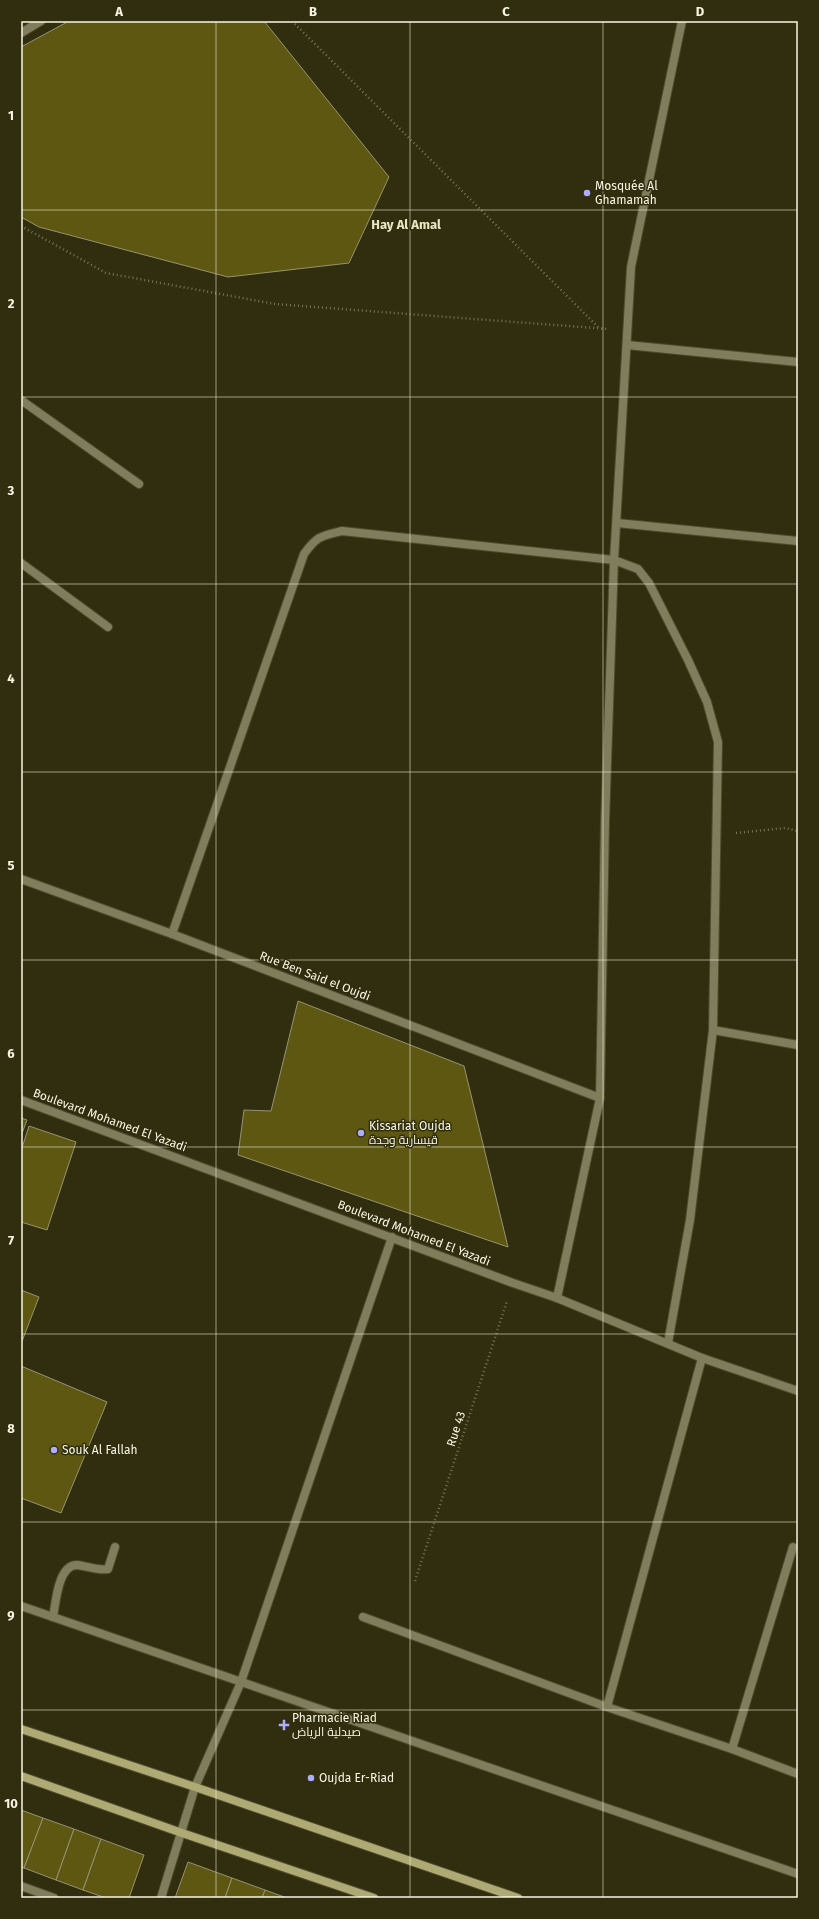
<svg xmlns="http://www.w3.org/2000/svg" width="819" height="1919" font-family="'Fira Sans',Cairo,sans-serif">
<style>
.building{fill:#5d5712;stroke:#969372}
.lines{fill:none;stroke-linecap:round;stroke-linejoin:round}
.pedestrian-casing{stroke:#4d4a2d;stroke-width:10}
.minor-casing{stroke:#4d4a2d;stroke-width:10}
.tertiary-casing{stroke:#4d4a2d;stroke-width:10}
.secondary-casing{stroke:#4d4a2d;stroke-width:10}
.path{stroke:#77745a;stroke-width:2.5;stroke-dasharray:1 3;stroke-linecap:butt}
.pedestrian{stroke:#7f7d5b;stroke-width:8}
.minor{stroke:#7f7d5b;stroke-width:8}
.tertiary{stroke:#7f7d5b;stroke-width:8}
.secondary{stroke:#afaa74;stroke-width:8}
.grid{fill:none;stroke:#f7f6e4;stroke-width:1;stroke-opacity:0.55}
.poi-dot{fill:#aeaefa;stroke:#312e0f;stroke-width:1.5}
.labels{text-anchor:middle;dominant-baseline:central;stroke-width:3;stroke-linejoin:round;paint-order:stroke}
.poi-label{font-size:12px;fill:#f7f6e4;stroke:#312e0f;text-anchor:start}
.street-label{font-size:12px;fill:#f7f6e4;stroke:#312e0f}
.neighbourhood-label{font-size:13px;font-weight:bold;fill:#e9e6c3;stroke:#312e0f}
.neatline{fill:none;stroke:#f7f6e4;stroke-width:1.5}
.grid-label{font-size:13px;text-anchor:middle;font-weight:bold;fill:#f7f6e4}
</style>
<rect width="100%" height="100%" fill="#312e0f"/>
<g class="building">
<path d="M69,21H264L389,177L349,263L228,277L39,227L21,217V47Z"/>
<path d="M298,1001L464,1066L508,1247L238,1155L244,1110L271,1111Z"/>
<path d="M21,1118L27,1120L21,1136Z"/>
<path d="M29,1126L76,1142L47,1230L21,1222V1151Z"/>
<path d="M21,1290L39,1297L21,1344Z"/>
<path d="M21,1366L107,1402L61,1513L21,1498Z"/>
<path d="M21,1810L43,1818L24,1868L21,1867Z"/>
<path d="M43,1818L74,1829L56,1880L24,1868Z"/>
<path d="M74,1829L101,1839L83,1890L56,1880Z"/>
<path d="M101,1839L144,1855L129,1898H106L83,1890Z"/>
<path d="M188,1862L232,1878L225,1898H175Z"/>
<path d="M232,1878L265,1890L262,1898H225Z"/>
<path d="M265,1890L287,1898H262Z"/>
</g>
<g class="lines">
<defs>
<path id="pedestrian" d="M607,1707L702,1358"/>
<g id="minor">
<path d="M627,345L798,362"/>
<path d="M21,400L139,484"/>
<path d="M617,523L798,541"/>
<path d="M21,563L108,627"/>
<path d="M21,879L172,934L600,1098"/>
<path d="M172,934L304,554C317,536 321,536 342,531L614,560L638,569L649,583L688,660L707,702L718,742L713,1030L690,1220L668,1343"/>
<path d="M713,1030L798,1045"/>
<path d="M557,1298L600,1098L605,822L614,560L631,267L682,21"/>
<path d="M21,1606L798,1874"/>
<path d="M53,1617C56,1602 58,1565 77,1565C87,1566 99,1571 108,1569L115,1547"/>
<path d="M363,1617L607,1707L732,1749L798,1774"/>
<path d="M732,1749L793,1547"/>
<path d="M21,1886L54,1898"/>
<path d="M161,1898L195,1787L241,1682L392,1237"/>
</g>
<g id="tertiary">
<path d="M21,33L41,21"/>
<path d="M21,1100L513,1283L557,1298L702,1358L798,1391"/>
</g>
<g id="secondary">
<path d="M21,1729L195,1787L518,1898"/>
<path d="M21,1776L182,1833L374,1898"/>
</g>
</defs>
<use href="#pedestrian" class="pedestrian-casing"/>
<use href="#minor" class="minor-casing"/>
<use href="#tertiary" class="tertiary-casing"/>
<use href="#secondary" class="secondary-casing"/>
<g class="path">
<path d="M292,21L600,329"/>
<path d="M21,226L106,273L275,304L608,329"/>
<path d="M736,833L785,828L798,831"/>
<path d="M415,1581L507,1301"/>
</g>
<use href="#pedestrian" class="pedestrian"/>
<use href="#minor" class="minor"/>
<use href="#tertiary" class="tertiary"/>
<use href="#secondary" class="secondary"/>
</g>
<path class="grid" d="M216,21V1898M410,21V1898M603,21V1898M21,210H798M21,397H798M21,584H798M21,772H798M21,960H798M21,1147H798M21,1334H798M21,1522H798M21,1710H798"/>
<g class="poi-dot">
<circle cx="587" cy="193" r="4"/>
<circle cx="361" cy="1133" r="4"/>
<circle cx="54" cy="1450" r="4"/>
<path d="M282 1719h4v4h4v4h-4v4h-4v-4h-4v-4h4z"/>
<circle cx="311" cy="1778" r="4"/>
</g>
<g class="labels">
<g class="poi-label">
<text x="595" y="186">Mosquée Al<tspan x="595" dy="14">Ghamamah</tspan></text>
<text x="369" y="1126">Kissariat Oujda<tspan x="369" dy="14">قيسارية وجدة</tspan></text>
<text x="62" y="1450">Souk Al Fallah</text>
<text x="292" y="1718">Pharmacie Riad<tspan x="292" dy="14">صيدلية الرياض</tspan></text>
<text x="319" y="1778">Oujda Er-Riad</text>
</g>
<g class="street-label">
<text transform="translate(315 976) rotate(21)">Rue Ben Said el Oujdi</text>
<text transform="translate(110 1120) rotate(20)">Boulevard Mohamed El Yazadi</text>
<text transform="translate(414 1233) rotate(21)">Boulevard Mohamed El Yazadi</text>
<text transform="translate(456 1429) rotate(-72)">Rue 43</text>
</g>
<g class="neighbourhood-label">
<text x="406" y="224">Hay Al Amal</text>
</g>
</g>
<rect width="819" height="1919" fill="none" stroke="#312e0f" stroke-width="44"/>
<rect x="22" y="22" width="775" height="1875" class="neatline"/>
<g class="grid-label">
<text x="119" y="16">A</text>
<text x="313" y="16">B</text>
<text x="506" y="16">C</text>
<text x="700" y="16">D</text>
<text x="11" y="120">1</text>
<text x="11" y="308">2</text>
<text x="11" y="495">3</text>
<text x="11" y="683">4</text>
<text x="11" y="870">5</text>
<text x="11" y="1058">6</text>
<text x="11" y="1245">7</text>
<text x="11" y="1433">8</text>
<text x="11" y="1620">9</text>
<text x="11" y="1808">10</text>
</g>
</svg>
